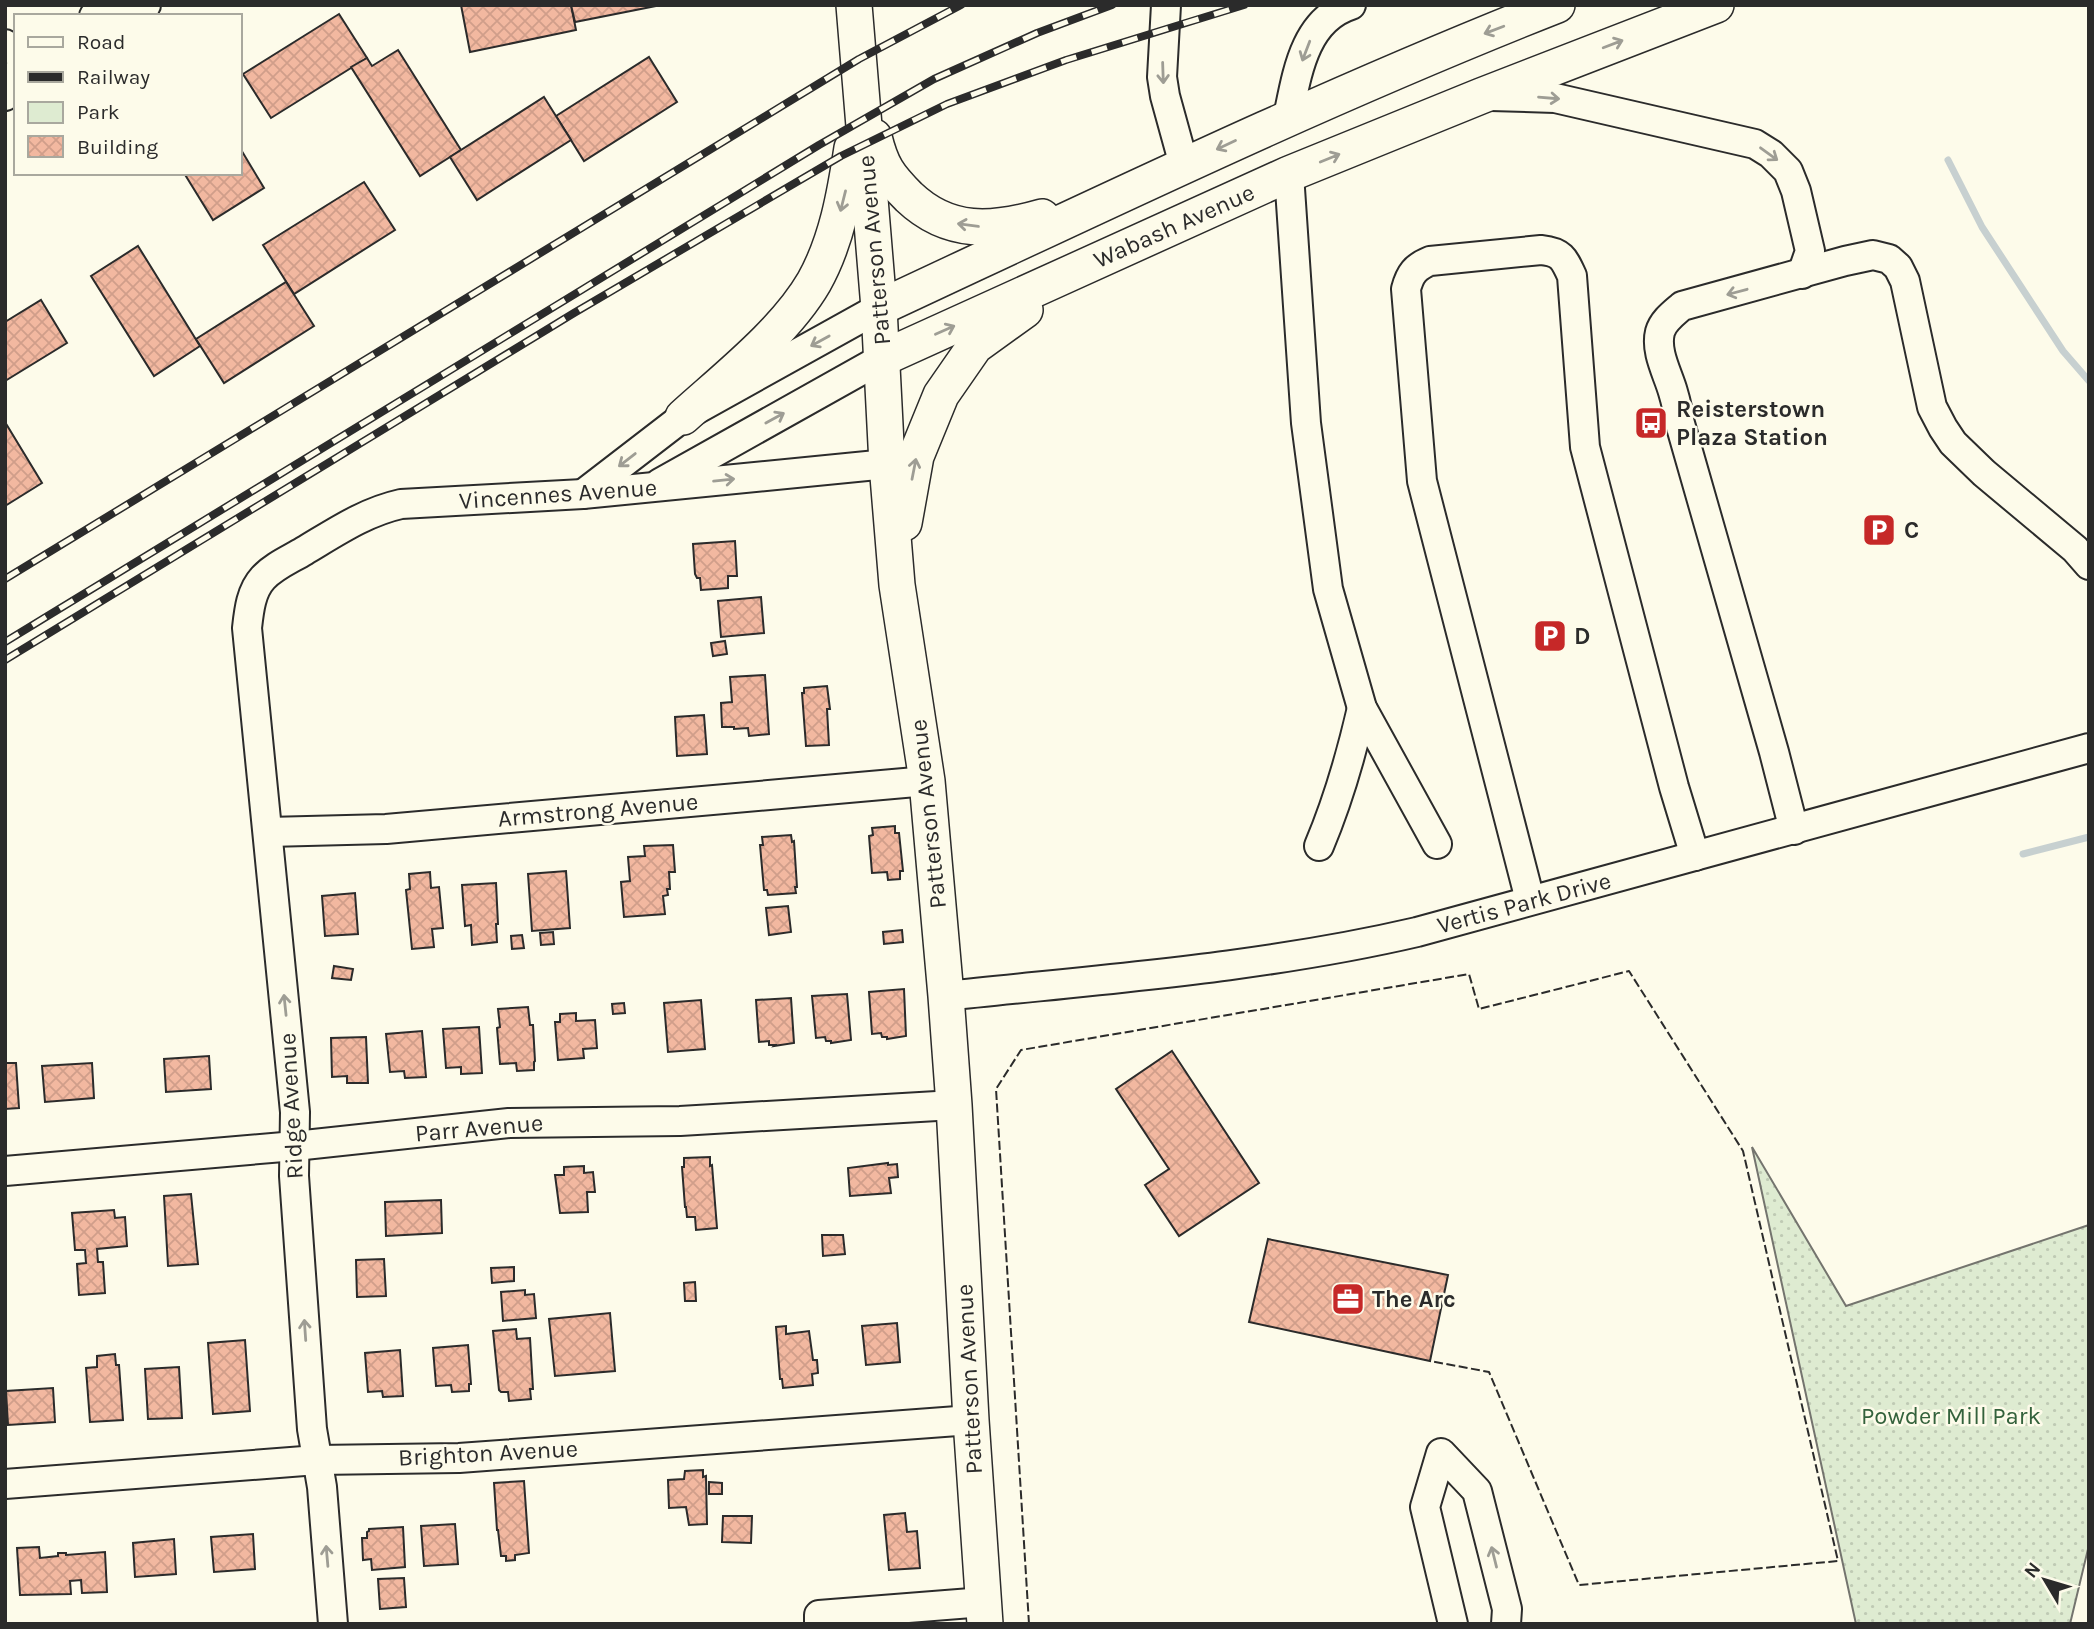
<svg xmlns="http://www.w3.org/2000/svg" width="2094" height="1629" font-family="Karla,sans-serif">
<style>
.green{fill:url(#green-dots);stroke:#74746e;stroke-width:2}
.lines{fill:none;stroke-linecap:round;stroke-linejoin:round}
.stream{stroke:#c7d0d0;stroke-width:7}
.building{fill:url(#building-cross-hatch);stroke:#2b2b2b;stroke-width:2}
.minor-casing{stroke:#2b2b2b;stroke-width:32}
.major-casing{stroke:#2b2b2b;stroke-width:38}
.minor{stroke:#fdfbea;stroke-width:28}
.major{stroke:#fdfbea;stroke-width:35}
.rail-casing{stroke:#2b2b2b;stroke-width:8}
.rail{stroke:#fdfbea;stroke-width:5;stroke-dasharray:16;stroke-linecap:butt}
.fence{stroke:#2b2b2b;stroke-width:2;stroke-dasharray:9 3.5;stroke-linecap:butt}
.oneway{stroke:#9e9d94}
.labels{text-anchor:middle;dominant-baseline:central;stroke-width:5;stroke-linejoin:round;paint-order:stroke}
.street-label{font-size:24px;fill:#2b2b2b;stroke:#fdfbea}
.poi-label{font-size:24px;font-weight:bold;fill:#2b2b2b;stroke:#fdfbea;text-anchor:start}
.park-label{font-size:24px;fill:#34623c;stroke:#fdfbea}
</style>
<defs>
<pattern id="green-dots" width="8" height="8" patternUnits="userSpaceOnUse" patternTransform="scale(1.75)"><rect width="8" height="8" fill="#deebd1"/><path d="M2 2h.1M6 6h.1" fill="none" stroke="#bfcab4" stroke-width="1.8" stroke-linecap="round"/></pattern>
<pattern id="building-cross-hatch" width="8" height="8" patternUnits="userSpaceOnUse" patternTransform="scale(1.75)"><rect width="8" height="8" fill="#f2b8a0"/><path d="M0 0l8 8M0 8l8-8" fill="none" stroke="#d09e8a"/></pattern>
</defs>
<rect width="100%" height="100%" fill="#fdfbea"/>
<path class="green" d="M1752,1147L1846,1306L2089,1225V1545L2070,1624H1856Z"/>
<g class="lines">
<g class="stream">
<path d="M1948,160L1982,227L2063,351L2089,381"/>
<path d="M2023,854L2089,837"/>
</g>
</g>
<g class="building">
<path d="M461,5H571L576,30L470,52Z"/>
<path d="M571,5H661L575,22Z"/>
<path d="M339,14L367,58L271,118L243,74Z"/>
<path d="M398,50L461,150L420,176L351,67L367,58L372,66Z"/>
<path d="M649,57L677,102L584,161L556,116Z"/>
<path d="M544,97L571,140L477,200L450,157Z"/>
<path d="M240,148L264,188L213,220L184,173H240Z"/>
<path d="M364,182L395,230L294,294L263,245Z"/>
<path d="M138,246L200,346L154,376L91,276Z"/>
<path d="M286,282L314,326L224,383L196,339Z"/>
<path d="M41,300L67,343L5,381V322Z"/>
<path d="M5,422L42,483L5,506Z"/>
<path d="M735,541L737,576H728V588L701,590L700,578H697L695,574L693,544Z"/>
<path d="M761,597L764,633L721,637L718,601Z"/>
<path d="M725,641L727,654L713,656L711,643Z"/>
<path d="M765,675L769,734L749,736L748,728L734,729V727H722L721,703L732,702L730,677Z"/>
<path d="M827,686L830,709H827L829,745L806,746L802,693H804V688Z"/>
<path d="M704,715L707,754L677,756L675,717Z"/>
<path d="M895,826V833H899L903,871H900V879L888,880L887,872L872,873L869,836L873,835L872,828Z"/>
<path d="M791,835L792,842L794,841L797,887H795L796,893L768,895L767,890H764L760,845H763L762,837Z"/>
<path d="M673,845L675,872H669L670,889H667L668,895L663,896L665,914L624,917L621,882L630,881L628,857L645,856L644,846Z"/>
<path d="M566,871L570,928L532,931L528,874Z"/>
<path d="M430,872L431,888L439,887L443,928L432,929L434,947L412,949L406,890L410,889L409,874Z"/>
<path d="M496,883L498,924H496L497,942L472,945L471,925L465,926L462,885Z"/>
<path d="M355,893L358,934L325,936L322,896Z"/>
<path d="M788,906L791,932L769,935L766,908Z"/>
<path d="M902,930L903,942L884,944L883,932Z"/>
<path d="M553,932L554,944L541,945L540,933Z"/>
<path d="M522,935L524,948L512,949L511,936Z"/>
<path d="M334,966L353,969L351,980L332,978Z"/>
<path d="M904,989L906,1036L887,1039V1037H882L881,1033L872,1034L869,992Z"/>
<path d="M847,994L851,1040L831,1043V1041H826L825,1037L816,1038L812,996Z"/>
<path d="M791,998L794,1043L774,1046L775,1045H769V1041L759,1042L756,1000Z"/>
<path d="M701,1000L705,1049L668,1052L664,1003Z"/>
<path d="M624,1003L625,1013L613,1014L612,1004Z"/>
<path d="M528,1007L530,1025H533L535,1061L534,1062V1070L517,1071L516,1063L500,1064L497,1028L500,1027L498,1009Z"/>
<path d="M576,1013V1021L595,1020L597,1048L583,1049L584,1058L558,1060L555,1022H560V1014Z"/>
<path d="M479,1027L482,1073L461,1074V1067L446,1068L443,1029Z"/>
<path d="M422,1031L426,1077L405,1078L404,1071L390,1072L386,1034Z"/>
<path d="M366,1037L368,1083H347V1076L332,1077L331,1038Z"/>
<path d="M1172,1051L1259,1183L1179,1236L1145,1185L1169,1169L1116,1089Z"/>
<path d="M209,1056L211,1089L166,1092L164,1059Z"/>
<path d="M5,1063H16L19,1108L5,1109Z"/>
<path d="M92,1063L94,1098L45,1102L42,1066Z"/>
<path d="M710,1157V1166L712,1165L717,1228L696,1230L695,1217H687L686,1207H685L682,1167H684V1158Z"/>
<path d="M888,1163V1165L897,1164L898,1177L889,1178L891,1193L850,1196L848,1168Z"/>
<path d="M584,1166V1173L593,1172L595,1192H587L588,1212L560,1213L555,1175H564V1167Z"/>
<path d="M191,1194L198,1264L168,1266L164,1196Z"/>
<path d="M441,1200L442,1233L386,1236L385,1202Z"/>
<path d="M114,1210L115,1218L125,1217L127,1246L97,1249L98,1262H103L105,1293L79,1295L77,1264L86,1263L85,1250H75L72,1213Z"/>
<path d="M822,1235H843L845,1254L823,1256Z"/>
<path d="M1268,1239L1448,1275L1430,1361L1249,1322Z"/>
<path d="M384,1259L386,1296L357,1297L356,1260Z"/>
<path d="M514,1267V1281L492,1283L491,1268Z"/>
<path d="M695,1282L696,1301H685L684,1283Z"/>
<path d="M525,1290V1295L534,1294L536,1318L503,1321L501,1292Z"/>
<path d="M610,1313L615,1371L555,1376L549,1319Z"/>
<path d="M897,1323L900,1362L866,1365L862,1326Z"/>
<path d="M786,1326V1334L809,1331L813,1360H817L818,1373L812,1374L813,1385L783,1388L782,1379H780L776,1327Z"/>
<path d="M516,1329L517,1339L530,1338L533,1389H530L531,1399L509,1401L508,1392H501L499,1390L493,1331Z"/>
<path d="M245,1340L250,1411L213,1414L208,1343Z"/>
<path d="M468,1345L471,1384H469V1391L452,1392L451,1385L436,1386L433,1348Z"/>
<path d="M400,1350L403,1396L383,1397L382,1391L368,1392L365,1353Z"/>
<path d="M115,1354L116,1365H119L123,1420L90,1422L86,1368L97,1367V1356Z"/>
<path d="M179,1367L182,1418L148,1419L145,1369Z"/>
<path d="M53,1388L55,1422L8,1425L6,1391Z"/>
<path d="M703,1470V1477L706,1476L707,1524L689,1525L686,1507L669,1508L668,1480L684,1479L685,1471Z"/>
<path d="M524,1481L529,1553L515,1555V1560L506,1561V1556H501L498,1530H497L494,1483Z"/>
<path d="M709,1482L722,1483V1494H709Z"/>
<path d="M905,1513L907,1532L917,1531L920,1568L889,1570L884,1515Z"/>
<path d="M723,1516H752L751,1543L722,1542Z"/>
<path d="M455,1524L458,1564L424,1566L421,1526Z"/>
<path d="M403,1527L405,1567L372,1570L371,1559L363,1560L362,1538H367V1532L369,1531V1529Z"/>
<path d="M253,1534L255,1569L214,1572L211,1537Z"/>
<path d="M174,1539L176,1574L135,1577L133,1543Z"/>
<path d="M39,1547L40,1558L58,1556V1553H66V1555L105,1552L107,1592L82,1593L81,1580L70,1581L71,1594L20,1595L17,1548Z"/>
<path d="M404,1578L406,1607L380,1609L378,1579Z"/>
</g>
<g class="lines">
<defs>
<g id="minor">
<path d="M1166,5L1162,77L1165,96L1184,165"/>
<path d="M94,16L146,5"/>
<path d="M5,44L16,52"/>
<path d="M5,96L16,74"/>
<path d="M1491,96L1555,98L1755,144L1771,154L1788,171L1796,191L1810,251L1802,274"/>
<path d="M1288,117C1297,74 1304,20 1351,5"/>
<path d="M1289,174L1306,423L1328,589L1362,708L1437,844"/>
<path d="M660,483L883,358"/>
<path d="M583,494L683,417L879,308"/>
<path d="M1794,830L1774,752L1679,420C1678,411 1676,402 1673,392C1668,374 1655,352 1660,332C1663,321 1674,313 1682,306L1845,261L1873,255L1889,259L1898,267L1905,281L1932,407L1943,428L1953,443L1984,473L2075,549L2089,565"/>
<path d="M268,832L386,829L927,781"/>
<path d="M1319,846C1338,801 1351,756 1362,708"/>
<path d="M1530,900L1422,481L1406,289C1410,274 1415,267 1430,261L1541,250C1561,252 1564,258 1572,276L1585,447L1674,787L1695,856"/>
<path d="M946,996C1103,979 1262,968 1417,932L2089,748"/>
<path d="M5,1171L295,1146L509,1123L680,1121L954,1105"/>
<path d="M5,1484L317,1460L459,1458L971,1420"/>
<path d="M333,1624L322,1487L312,1429L294,1176L295,1112L247,628C249,610 251,591 263,578C274,566 291,559 304,551C336,532 365,512 401,504L583,494L887,464"/>
<path d="M819,1624V1615L984,1602"/>
<path d="M1453,1624L1425,1507L1441,1453L1477,1491L1507,1609L1506,1624"/>
</g>
<g id="major">
<path d="M854,5L879,308L887,464L897,585L927,781L946,996L954,1105L971,1420L985,1624"/>
<path d="M874,137C881,166 888,176 909,197C949,235 993,231 1042,217"/>
<path d="M879,308C1104,203 1326,96 1557,5"/>
<path d="M883,358L1289,174L1481,96L1716,5"/>
<path d="M683,417C726,378 785,332 814,282C837,241 845,194 852,148"/>
<path d="M904,523L916,456L941,395L975,346L1025,310"/>
</g>
</defs>
<use href="#minor" class="minor-casing"/>
<use href="#major" class="major-casing"/>
<use href="#minor" class="minor"/>
<use href="#major" class="major"/>
<defs>
<g id="rail">
<path d="M5,579L859,59L961,5"/>
<path d="M5,642L819,145L934,79L1037,33L1112,5"/>
<path d="M5,660L574,313L841,156L947,104L1066,60L1244,5"/>
</g>
</defs>
<use href="#rail" class="rail-casing"/>
<use href="#rail" class="rail"/>
<path class="fence" d="M1029,1624L996,1089L1021,1050L1469,974L1479,1009L1629,971L1743,1151L1838,1561L1579,1585L1489,1372L1430,1361"/>
</g>
<defs><path id="oneway-shaft" d="M-6 0H5M1.5-3L5.5 0L1.5 3" fill="none" stroke-width="1.6" stroke-linecap="round" stroke-linejoin="round" transform="scale(1.75)"/></defs>
<g class="oneway">
<use href="#oneway-shaft" transform="translate(1494 30) rotate(159)"/>
<use href="#oneway-shaft" transform="translate(1613 44) rotate(-21)"/>
<use href="#oneway-shaft" transform="translate(1306 51) rotate(111)"/>
<use href="#oneway-shaft" transform="translate(1163 73) rotate(88)"/>
<use href="#oneway-shaft" transform="translate(1549 98) rotate(5)"/>
<use href="#oneway-shaft" transform="translate(1226 145) rotate(155)"/>
<use href="#oneway-shaft" transform="translate(1769 154) rotate(36)"/>
<use href="#oneway-shaft" transform="translate(1330 158) rotate(-22)"/>
<use href="#oneway-shaft" transform="translate(843 201) rotate(104)"/>
<use href="#oneway-shaft" transform="translate(968 225) rotate(-172)"/>
<use href="#oneway-shaft" transform="translate(1737 292) rotate(165)"/>
<use href="#oneway-shaft" transform="translate(945 330) rotate(-24)"/>
<use href="#oneway-shaft" transform="translate(820 341) rotate(151)"/>
<use href="#oneway-shaft" transform="translate(775 418) rotate(-29)"/>
<use href="#oneway-shaft" transform="translate(627 460) rotate(142)"/>
<use href="#oneway-shaft" transform="translate(914 469) rotate(-79)"/>
<use href="#oneway-shaft" transform="translate(724 480) rotate(-6)"/>
<use href="#oneway-shaft" transform="translate(285 1005) rotate(-96)"/>
<use href="#oneway-shaft" transform="translate(305 1330) rotate(-94)"/>
<use href="#oneway-shaft" transform="translate(327 1556) rotate(-95)"/>
<use href="#oneway-shaft" transform="translate(1494 1557) rotate(-104)"/>
</g>
<defs>
<symbol id="bus-square" viewBox="-11 -11 22 22"><rect x="-9" y="-9" width="18" height="18" rx="4" fill="#c62828" stroke="#fdfbea"/><path d="M-5-6H5V4H4V6H2V4H-2V6H-4V4H-5ZM-3.5-4V0h7V-4ZM-3.5 1.2v1.5H-2V1.2ZM2 1.2v1.5H3.5V1.2Z" fill="#fff"/></symbol>
<symbol id="parking-square" viewBox="-11 -11 22 22"><rect x="-9" y="-9" width="18" height="18" rx="4" fill="#c62828" stroke="#fdfbea"/><path d="M-3.5-5.5H1a3.5 3.5 0 0 1 0 7H-1V5.5H-3.5ZM-1-3.4V-.6H.8a1.4 1.4 0 0 0 0-2.8Z" fill="#fff"/></symbol>
<symbol id="office-square" viewBox="-11 -11 22 22"><rect x="-9" y="-9" width="18" height="18" rx="4" fill="#c62828" stroke="#fdfbea"/><path d="M-6-3h4V-5.5h4V-3h4V5H-6ZM-1-4.5V-3h2v-1.5ZM-6 0V1H6V0Z" fill="#fff"/></symbol>
</defs>
<g fill-rule="evenodd">
<use href="#bus-square" x="1632" y="404" width="38" height="38"/>
<use href="#parking-square" x="1860" y="511" width="38" height="38"/>
<use href="#parking-square" x="1531" y="617" width="38" height="38"/>
<use href="#office-square" x="1329" y="1280" width="38" height="38"/>
</g>
<g class="labels">
<g class="street-label">
<text transform="translate(1174 226) rotate(-24)">Wabash Avenue</text>
<text transform="translate(874 250) rotate(-95)">Patterson Avenue</text>
<text transform="translate(558 494) rotate(-4)">Vincennes Avenue</text>
<text transform="translate(598 810) rotate(-5)">Armstrong Avenue</text>
<text transform="translate(928 814) rotate(-96)">Patterson Avenue</text>
<text transform="translate(1524 903) rotate(-15)">Vertis Park Drive</text>
<text transform="translate(291 1106) rotate(-93)">Ridge Avenue</text>
<text transform="translate(479 1128) rotate(-5)">Parr Avenue</text>
<text transform="translate(969 1379) rotate(-93)">Patterson Avenue</text>
<text transform="translate(488 1453) rotate(-3)">Brighton Avenue</text>
</g>
<g class="poi-label">
<text x="1676" y="409">Reisterstown<tspan x="1676" dy="28">Plaza Station</tspan></text>
<text x="1904" y="530">C</text>
<text x="1574" y="636">D</text>
<text x="1372" y="1299">The Arc</text>
</g>
<g class="park-label">
<text x="1951" y="1416">Powder Mill Park</text>
</g>
</g>
<rect width="2094" height="1629" fill="none" stroke="#2b2b2b" stroke-width="14"/>
<rect x="14" y="14" width="228" height="161" fill="#fdfbea" stroke="#a9a89e" stroke-width="2"/>
<rect x="28" y="37" width="35" height="10" fill="#fdfbea" stroke="#a9a89e" stroke-width="2"/>
<text x="77" y="49" font-size="21" fill="#2b2b2b">Road</text>
<rect x="28" y="72" width="35" height="10" fill="#2b2b2b" stroke="#a9a89e" stroke-width="2"/>
<text x="77" y="84" font-size="21" fill="#2b2b2b">Railway</text>
<rect x="28" y="102" width="35" height="21" fill="#deebd1" stroke="#a9a89e" stroke-width="2"/>
<text x="77" y="119" font-size="21" fill="#2b2b2b">Park</text>
<rect x="28" y="136" width="35" height="21" fill="url(#building-cross-hatch)" stroke="#a9a89e" stroke-width="2"/>
<text x="77" y="154" font-size="21" fill="#2b2b2b">Building</text>
<g transform="translate(2045 1580) rotate(308)" stroke="#fdfbea" stroke-width="5" paint-order="stroke">
<path d="M0-5L12 26L0 18L-12 26Z" fill="#2b2b2b"/>
<text y="-10" font-size="19" font-weight="bold" text-anchor="middle" fill="#2b2b2b">N</text>
</g>
</svg>
